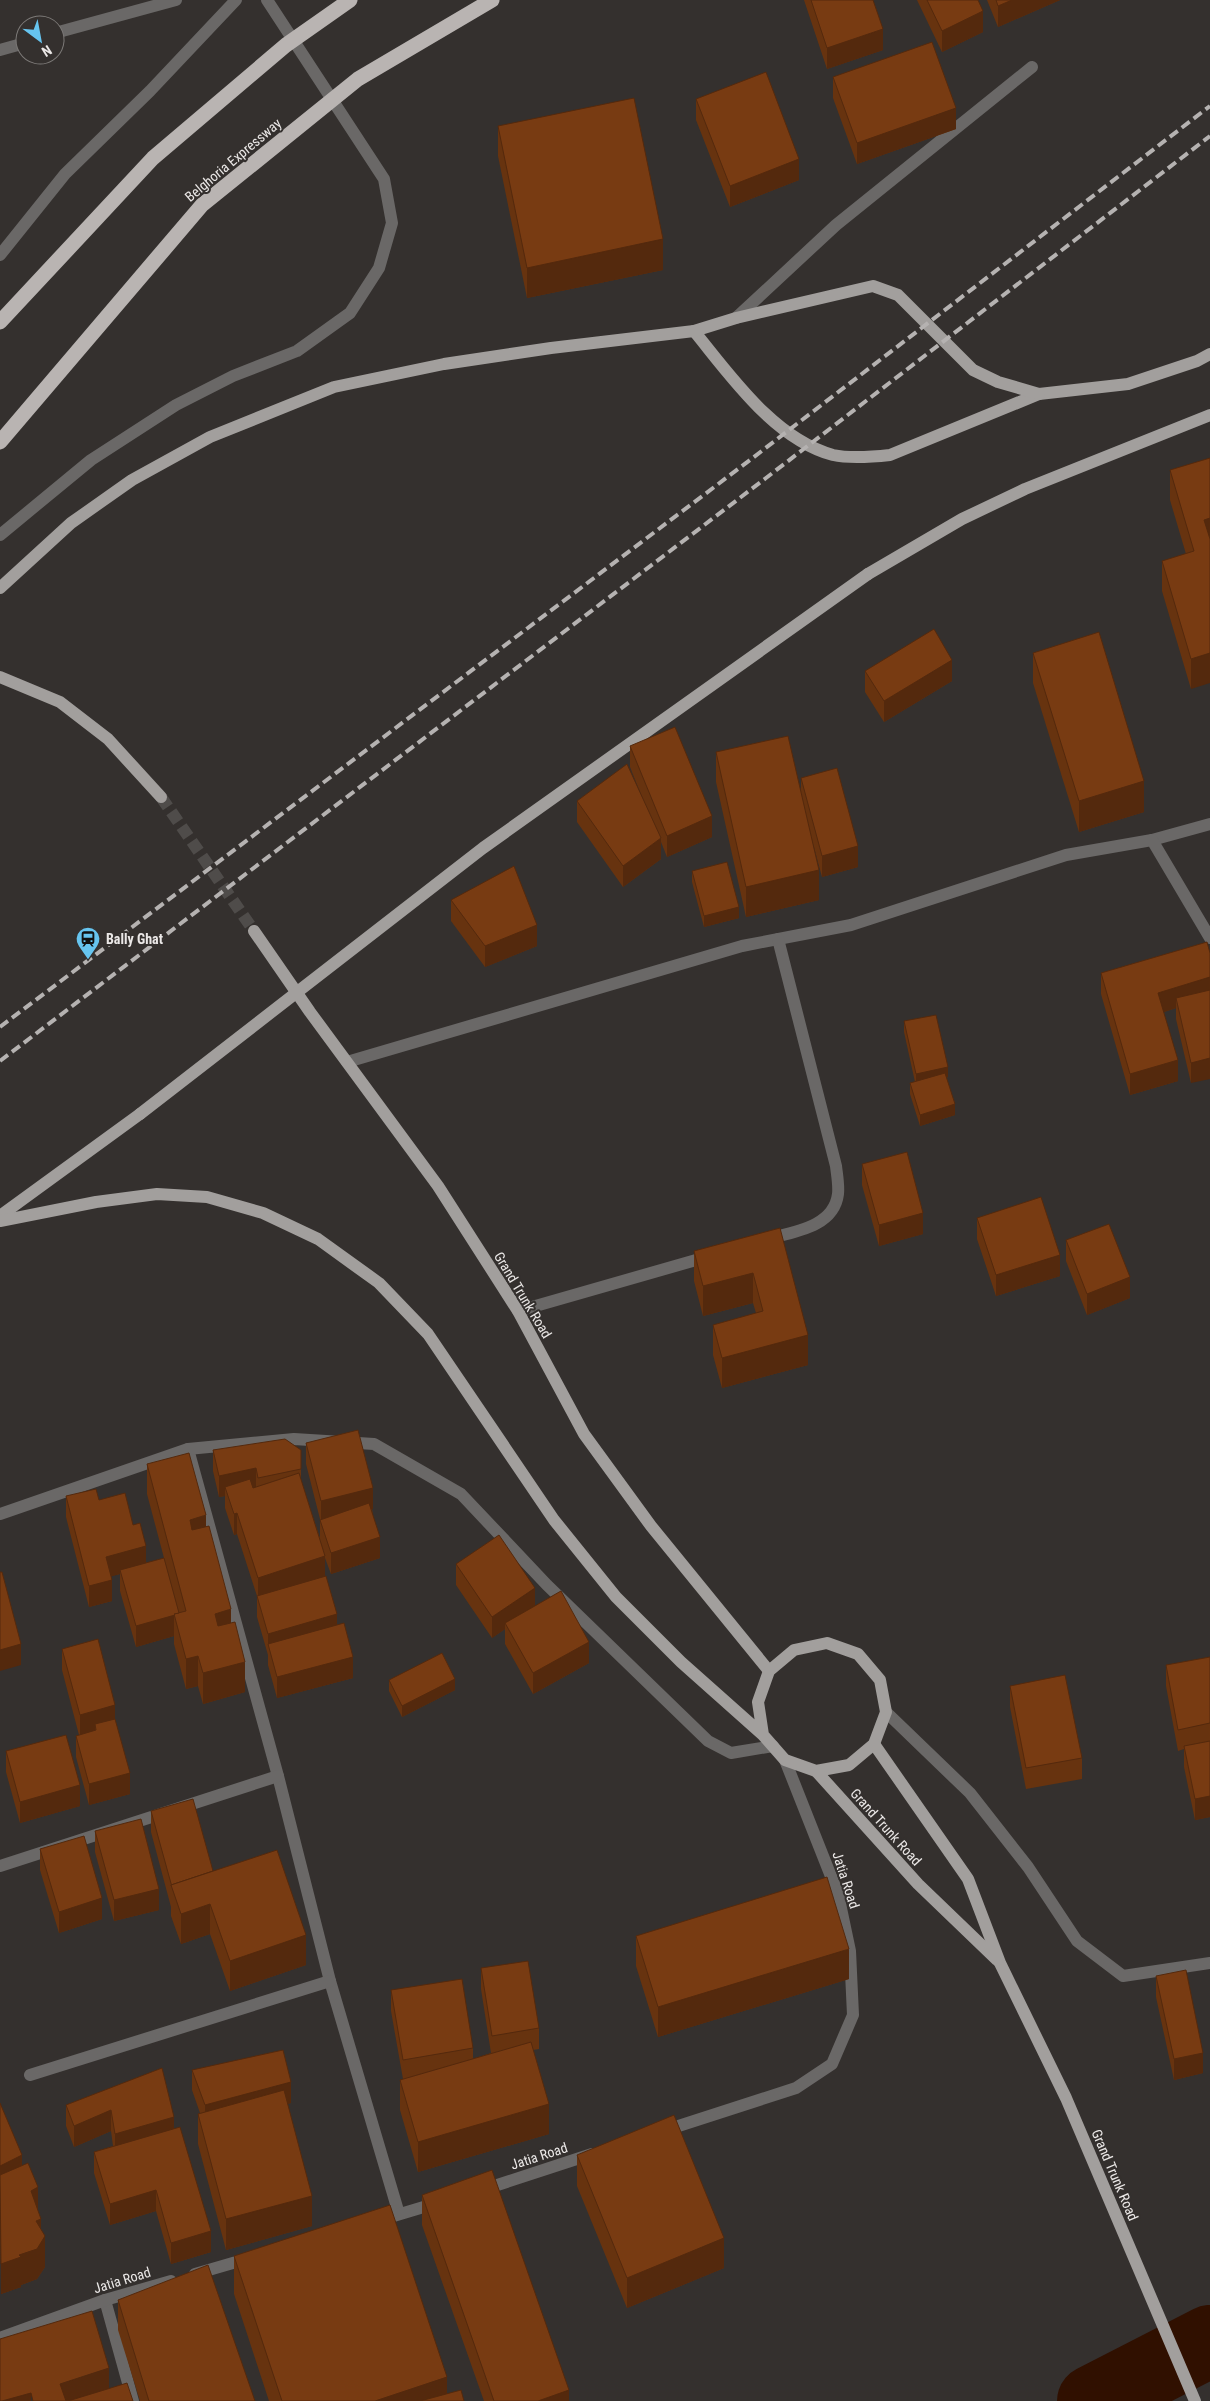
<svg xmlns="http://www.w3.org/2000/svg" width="1210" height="2401" font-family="'Roboto Condensed',sans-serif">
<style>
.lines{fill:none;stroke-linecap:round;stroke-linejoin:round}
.river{stroke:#301000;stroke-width:72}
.primary-tunnel{stroke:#4f4c4a;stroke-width:12;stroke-dasharray:12 6;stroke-linecap:butt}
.street{stroke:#6a6867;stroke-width:12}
.primary{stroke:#a29f9d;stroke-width:12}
.rail{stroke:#b5b2b1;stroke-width:4;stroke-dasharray:10 5;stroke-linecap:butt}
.primary-bridge{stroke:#a29f9d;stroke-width:12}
.highway-bridge{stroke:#b9b4b2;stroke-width:15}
.wall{fill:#67330f}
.shaded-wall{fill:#54290d}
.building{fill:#783b12;stroke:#54290d}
.labels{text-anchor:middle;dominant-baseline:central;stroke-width:4;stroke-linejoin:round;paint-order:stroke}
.street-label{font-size:14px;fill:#ebe8e7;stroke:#34302e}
.poi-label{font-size:14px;font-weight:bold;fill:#ebe8e7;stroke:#34302e;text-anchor:start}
</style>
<rect width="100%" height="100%" fill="#34302e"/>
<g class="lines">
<path class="river" d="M1093,2401L1210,2341"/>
<path class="primary-tunnel" d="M161,797L254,931"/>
<g class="street">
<path d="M55,33L176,0"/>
<path d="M0,50L25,43"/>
<path d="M0,255L65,174L150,91L236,0"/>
<path d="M736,318L836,225L1032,67"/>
<path d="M0,535L91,460L176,405L233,376L297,351L350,313L379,268L392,223L384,179L267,0"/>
<path d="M1152,840L1210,824"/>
<path d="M347,1062L742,946L851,925L1066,855L1152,840L1210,938"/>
<path d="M767,1239C794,1232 834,1227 838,1194C839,1185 837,1175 836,1166L778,939"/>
<path d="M518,1311L710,1256"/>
<path d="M188,1449L278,1776L330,1981L399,2214"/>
<path d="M0,1514L188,1449L294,1439L374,1444L461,1494L547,1585L708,1741L731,1753L773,1746"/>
<path d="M886,1712L970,1793L1028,1867L1077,1941L1123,1976L1210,1963"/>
<path d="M0,1866L278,1776"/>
<path d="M30,2075L330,1981"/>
<path d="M663,2131L796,2088L832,2064L853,2015L850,1951L838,1894L785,1760"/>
<path d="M482,2190L592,2154"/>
<path d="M377,2221L437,2203"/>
<path d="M195,2274L250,2258"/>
<path d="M105,2300L133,2401"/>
<path d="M0,2338L105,2300L171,2281"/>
</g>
<g class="primary">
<path d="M694,331C730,375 774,439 833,455C851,459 872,457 890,455L1039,394L1128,384L1197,361L1210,354"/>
<path d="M868,574L962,519L1025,489L1210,415"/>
<path d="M0,588L71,523L132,480L210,437L334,387L444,364L551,348L694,331L736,318L873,286L898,295L973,370L998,382L1039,394"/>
<path d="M0,677L60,702L108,739L161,797"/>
<path d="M254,931L310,1012L438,1186L518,1311L584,1434L651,1526L769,1671"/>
<path d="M0,1216L140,1114"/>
<path d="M0,1221L96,1202L157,1194L207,1197L263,1213L318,1239L379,1283L428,1334L554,1520L616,1597L681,1662L763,1735L785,1760L816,1771L849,1765L874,1744L886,1712L880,1680L858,1654L827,1643L794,1650L769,1671L758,1702L763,1735"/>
<path d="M874,1744L968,1879L1000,1963L1066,2098L1195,2401"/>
<path d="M816,1771L918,1884L997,1960"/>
</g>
<g class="rail">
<path d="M0,1027L750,460L1210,106"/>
<path d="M0,1061L766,478L1210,136"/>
</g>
<path class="primary-bridge" d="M140,1114L483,848L868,574"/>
<g class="highway-bridge">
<path d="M0,322L153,158L286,45L350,0"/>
<path d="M0,442L202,205L358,79L492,0"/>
</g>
</g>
<g class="wall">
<path d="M804,0H873L883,50L827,69Z"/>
<path d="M917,0H978L983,32L942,52Z"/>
<path d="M987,0H1060L998,27Z"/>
<path d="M833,77L956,129L857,164L833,98Z"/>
<path d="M696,99L799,180L730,207L696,120Z"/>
<path d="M498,126L663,270L527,298L498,156Z"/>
<path d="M1210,458L1191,689L1162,591V561L1186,554L1170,500V470Z"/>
<path d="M1033,653L1144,812L1079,832L1033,683Z"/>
<path d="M865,671L952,681L884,722L865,692Z"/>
<path d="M630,746L712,837L667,857L661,842V859L623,887L577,822V801L642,797L630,767Z"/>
<path d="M716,752L801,791V778L858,867L822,877L812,840L819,900L746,917L716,782Z"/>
<path d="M692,871L739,918L704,927L692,882Z"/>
<path d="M451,900L537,946L485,967L451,921Z"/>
<path d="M1207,942L1191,1083L1176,1019V1008L1164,1012L1178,1081L1130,1095L1101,994V973Z"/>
<path d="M904,1021L948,1077L946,1078L955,1115L920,1126L910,1094V1083L915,1082L904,1032Z"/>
<path d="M862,1164L923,1234L879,1246L862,1185Z"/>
<path d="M977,1218L1060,1276L996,1296L977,1239Z"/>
<path d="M780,1228L808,1365L722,1388L713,1355V1325L756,1313L753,1303L703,1316L694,1281V1251Z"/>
<path d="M1066,1240L1130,1298L1087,1315L1066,1261Z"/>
<path d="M306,1443L373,1509H372L380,1558L331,1574L325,1558V1576L337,1625L353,1678L277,1698L268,1665V1655L257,1617V1596L237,1534L234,1535L225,1508V1496L219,1497L213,1471V1450H301V1481L320,1538V1519L306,1464Z"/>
<path d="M147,1464L206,1526L231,1623L245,1692L203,1704L198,1686L186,1689L174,1644V1636L136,1647L120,1591V1574L111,1576L112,1601L89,1607L66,1517V1496L99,1500L133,1525L146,1563L164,1558L147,1494Z"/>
<path d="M456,1564L535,1606L589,1663L533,1694L505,1644V1629L492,1638L456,1585Z"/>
<path d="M62,1649L115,1719L130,1794L89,1805L76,1757V1736L79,1735L62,1670Z"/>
<path d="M1210,1657V1817L1195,1820L1184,1767V1749L1178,1751L1166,1686V1665Z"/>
<path d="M389,1680L455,1690L402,1717L389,1691Z"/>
<path d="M1010,1686L1082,1758V1779L1026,1789L1010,1707Z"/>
<path d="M6,1751L80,1806L20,1823L6,1772Z"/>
<path d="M151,1811L213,1871L306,1965L230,1991L210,1934L181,1944L171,1916V1907L151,1832Z"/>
<path d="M95,1831L159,1910L114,1921L95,1852Z"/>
<path d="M40,1849L102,1919L59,1933L40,1870Z"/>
<path d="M636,1936L849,1979L658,2037L636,1966Z"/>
<path d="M481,1968L539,2028V2049L533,2050L549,2134L418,2172L400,2110V2080L403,2079L391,2011V1990L473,2048V2059L491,2053L481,1989Z"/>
<path d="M1156,1976L1203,2073L1174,2080L1156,1997Z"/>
<path d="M162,2068L174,2128L211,2252L171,2264L156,2211L110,2225L94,2173V2152L113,2146L111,2131L74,2147L66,2126V2105Z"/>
<path d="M192,2070L291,2103L287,2104L312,2226L226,2250L198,2144V2114L200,2113L192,2090Z"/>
<path d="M0,2103L38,2211L45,2267L37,2279L21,2285V2287L1,2294Z"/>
<path d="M577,2155L724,2268L627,2308L577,2186Z"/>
<path d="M422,2195L569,2401H484L422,2225Z"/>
<path d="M234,2256L447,2394L464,2401H269L234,2294Z"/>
<path d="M118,2300L255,2401H140L118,2330Z"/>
</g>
<g class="shaded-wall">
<path d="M1012,0H1060L998,27V6Z"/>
<path d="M983,11V32L942,52V31Z"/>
<path d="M883,29V50L827,69V48Z"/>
<path d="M956,108V129L857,164V143Z"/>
<path d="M799,159V180L730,207V186Z"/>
<path d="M663,239V270L527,298V268Z"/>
<path d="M1210,518V548L1204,520Z"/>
<path d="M1210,653V683L1191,689V659Z"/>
<path d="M952,660V681L884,722V701Z"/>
<path d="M1144,781V812L1079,832V801Z"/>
<path d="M712,816V837L667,857V836Z"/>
<path d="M661,838V859L623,887V866Z"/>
<path d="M858,846V867L822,877V856Z"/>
<path d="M819,870V900L746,917V887Z"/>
<path d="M739,907V918L704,927V916Z"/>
<path d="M537,925V946L485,967V946Z"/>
<path d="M1210,977V998H1176V1008L1158,1014V993Z"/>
<path d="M1210,1058V1079L1191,1083V1063Z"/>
<path d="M1178,1060V1081L1130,1095V1074Z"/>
<path d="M948,1067V1077L916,1085V1074Z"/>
<path d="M955,1104V1115L920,1126V1115Z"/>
<path d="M923,1213V1234L879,1246V1225Z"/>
<path d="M1060,1255V1276L996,1296V1275Z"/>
<path d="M753,1273V1303L703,1316V1286Z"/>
<path d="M1130,1277V1298L1087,1315V1294Z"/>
<path d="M808,1335V1365L722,1388V1358Z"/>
<path d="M256,1468V1489L225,1487V1496L219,1497V1476Z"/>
<path d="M373,1488V1509L321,1522V1501Z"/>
<path d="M237,1513V1534L234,1535V1514Z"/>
<path d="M206,1515V1546L190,1550V1520Z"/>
<path d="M380,1537V1558L331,1574V1553Z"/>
<path d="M146,1546V1567L120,1570V1574L106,1578V1557Z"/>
<path d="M325,1556V1577L258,1599V1578Z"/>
<path d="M112,1580V1601L89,1607V1586Z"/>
<path d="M535,1588V1609L505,1623V1629L492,1638V1617Z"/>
<path d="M231,1609V1640L215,1644V1614Z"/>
<path d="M337,1614V1635L268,1644V1655V1634Z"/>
<path d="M174,1615V1636L136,1647V1626Z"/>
<path d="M589,1642V1663L533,1694V1673Z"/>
<path d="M21,1644V1665L0,1671V1650Z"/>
<path d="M198,1656V1686L186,1689V1659Z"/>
<path d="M353,1657V1678L277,1698V1677Z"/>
<path d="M245,1662V1692L203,1704V1673Z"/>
<path d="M455,1679V1690L402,1717V1706Z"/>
<path d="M115,1705V1726L95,1724V1732L80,1736V1715Z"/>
<path d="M130,1773V1794L89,1805V1784Z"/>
<path d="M80,1785V1806L20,1823V1802Z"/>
<path d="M1210,1796V1817L1195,1820V1799Z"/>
<path d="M159,1889V1910L114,1921V1900Z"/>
<path d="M102,1898V1919L59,1933V1912Z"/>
<path d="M210,1904V1934L181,1944V1914Z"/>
<path d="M306,1935V1965L230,1991V1961Z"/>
<path d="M849,1949V1979L658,2037V2007Z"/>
<path d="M1203,2053V2073L1174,2080V2059Z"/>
<path d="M291,2082V2103L205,2126V2105Z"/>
<path d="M549,2104V2134L418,2172V2142Z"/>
<path d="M111,2110V2131L74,2147V2126Z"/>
<path d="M174,2117V2138L115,2155V2134Z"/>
<path d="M22,2155V2185L0,2196V2166Z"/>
<path d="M38,2187V2218L31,2191Z"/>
<path d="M156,2190V2211L110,2225V2204Z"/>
<path d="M312,2196V2226L226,2250V2219Z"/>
<path d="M41,2219V2242L45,2236V2267L37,2279L21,2285V2287L1,2294V2264L36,2221Z"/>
<path d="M211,2231V2252L171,2264V2243Z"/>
<path d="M724,2238V2268L627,2308V2278Z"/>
<path d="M109,2368V2398L101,2401H60V2384Z"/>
<path d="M447,2377V2401H375Z"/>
<path d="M569,2390V2401H538Z"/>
<path d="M31,2393V2401H2Z"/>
</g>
<g class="building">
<path d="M811,0H873L883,29L827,48Z"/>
<path d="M927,0H978L983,11L942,31Z"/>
<path d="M996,0H1012L998,6Z"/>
<path d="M932,42L956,108L857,143L833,77Z"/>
<path d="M766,72L799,159L730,186L696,99Z"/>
<path d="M634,98L663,239L527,268L498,126Z"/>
<path d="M1210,458V518L1204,520L1210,539V653L1191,659L1162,561L1194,551L1170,470Z"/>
<path d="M934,629L952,660L884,701L865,671Z"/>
<path d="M1099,632L1144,781L1079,801L1033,653Z"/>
<path d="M675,727L712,816L667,836L630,746Z"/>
<path d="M788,736L819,870L746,887L716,752Z"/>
<path d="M627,764L661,838L623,866L577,801Z"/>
<path d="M837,768L858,846L822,856L801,778Z"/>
<path d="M727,862L739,907L704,916L692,871Z"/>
<path d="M514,866L537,925L485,946L451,900Z"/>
<path d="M1207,942L1210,953V977L1158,993L1178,1060L1130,1074L1101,973Z"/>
<path d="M1210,990V1058L1191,1063L1176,998Z"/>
<path d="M936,1015L948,1067L916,1074L904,1021Z"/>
<path d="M945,1073L955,1104L920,1115L910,1083Z"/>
<path d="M907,1152L923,1213L879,1225L862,1164Z"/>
<path d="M1041,1197L1060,1255L996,1275L977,1218Z"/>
<path d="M1109,1224L1130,1277L1087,1294L1066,1240Z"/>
<path d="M780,1228L808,1335L722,1358L713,1325L763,1311L753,1273L703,1286L694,1251Z"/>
<path d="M358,1430L373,1488L321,1501L306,1443Z"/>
<path d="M285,1439L301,1450V1469L258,1478L256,1468L219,1476L213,1450Z"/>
<path d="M189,1453L206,1515L190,1520L192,1530L209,1526L231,1609L215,1614L218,1626L235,1622L245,1662L203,1673L198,1656L186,1659L174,1614L186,1611L147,1464Z"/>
<path d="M299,1473L325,1556L258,1578L237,1513L234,1514L225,1487L250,1479L253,1488Z"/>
<path d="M96,1489L99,1500L125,1493L133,1525L140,1523L146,1546L106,1557L112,1580L89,1586L66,1496Z"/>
<path d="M369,1503L380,1537L331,1553L320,1520Z"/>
<path d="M499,1535L535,1588L492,1617L456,1564Z"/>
<path d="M164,1558L179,1613L174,1614L175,1615L136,1626L120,1570Z"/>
<path d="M0,1572H2L21,1644L0,1650Z"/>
<path d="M326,1576L337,1614L268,1634L257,1596Z"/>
<path d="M561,1591L589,1642L533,1673L505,1623Z"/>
<path d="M344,1623L353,1657L277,1677L268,1644Z"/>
<path d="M98,1639L115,1705L80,1715L62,1649Z"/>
<path d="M442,1653L455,1679L402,1706L389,1680Z"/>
<path d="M1210,1657V1723L1178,1730L1166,1665Z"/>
<path d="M1065,1675L1082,1758L1026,1768L1010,1686Z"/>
<path d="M115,1719L130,1773L89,1784L76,1736L96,1730L95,1724Z"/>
<path d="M66,1735L80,1785L20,1802L6,1751Z"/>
<path d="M1210,1741V1796L1195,1799L1184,1746Z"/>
<path d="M193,1799L213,1871L171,1885L172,1887L151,1811Z"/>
<path d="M141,1819L159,1889L114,1900L95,1831Z"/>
<path d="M84,1836L102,1898L59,1912L40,1849Z"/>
<path d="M277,1850L306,1935L230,1961L210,1904L181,1914L171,1885Z"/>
<path d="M827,1877L849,1949L658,2007L636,1936Z"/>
<path d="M528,1961L539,2028L492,2036L481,1968Z"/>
<path d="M1186,1970L1203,2053L1174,2059L1156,1976Z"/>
<path d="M462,1979L473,2048L403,2060L391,1990Z"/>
<path d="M531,2042L549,2104L418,2142L400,2080Z"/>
<path d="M283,2050L291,2082L205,2105L192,2070Z"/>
<path d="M162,2068L174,2117L115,2134L111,2110L74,2126L66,2105Z"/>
<path d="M284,2090L312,2196L226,2219L198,2114Z"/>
<path d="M0,2103L22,2155L0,2166Z"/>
<path d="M674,2115L724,2238L627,2278L577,2155Z"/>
<path d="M180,2127L211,2231L171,2243L156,2190L110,2204L94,2152Z"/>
<path d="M28,2163L38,2187L31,2191L41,2219L36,2221L45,2236L37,2249L19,2255L21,2257L1,2264L0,2175Z"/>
<path d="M492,2170L569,2390L538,2401H494L422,2195Z"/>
<path d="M390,2205L447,2377L375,2401H282L234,2256Z"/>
<path d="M208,2265L255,2401H149L118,2300Z"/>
<path d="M92,2311L109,2368L60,2384L66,2401H33L31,2393L2,2401H0V2339Z"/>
<path d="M127,2383L133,2401H68Z"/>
<path d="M461,2390L464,2401H420Z"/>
</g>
<defs>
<symbol id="station-pin" viewBox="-11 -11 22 30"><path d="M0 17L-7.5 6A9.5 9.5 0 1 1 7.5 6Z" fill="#66c4ef" stroke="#34302e"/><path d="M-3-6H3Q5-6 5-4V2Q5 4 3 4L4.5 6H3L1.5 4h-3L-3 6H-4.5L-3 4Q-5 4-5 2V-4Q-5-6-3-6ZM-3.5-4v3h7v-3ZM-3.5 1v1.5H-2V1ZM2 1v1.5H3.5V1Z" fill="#111"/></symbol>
</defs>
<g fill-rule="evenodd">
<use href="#station-pin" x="74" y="925" width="28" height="38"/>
</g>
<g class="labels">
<g class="street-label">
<text transform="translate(233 160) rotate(-40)">Belghoria Expressway</text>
<text transform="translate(523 1295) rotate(59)">Grand Trunk Road</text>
<text transform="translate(886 1827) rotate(48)">Grand Trunk Road</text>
<text transform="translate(846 1880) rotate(72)">Jatia Road</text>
<text transform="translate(539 2156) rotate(-18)">Jatia Road</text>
<text transform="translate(1115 2175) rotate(67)">Grand Trunk Road</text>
<text transform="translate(122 2280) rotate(-17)">Jatia Road</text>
</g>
<g class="poi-label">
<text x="106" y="939">Bally Ghat</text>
</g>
</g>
<g transform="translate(40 40) rotate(148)"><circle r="24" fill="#34302e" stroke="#7d7a78"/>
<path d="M0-4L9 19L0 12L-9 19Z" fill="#66c4ef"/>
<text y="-8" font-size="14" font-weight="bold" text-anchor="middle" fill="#ebe8e7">N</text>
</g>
</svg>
